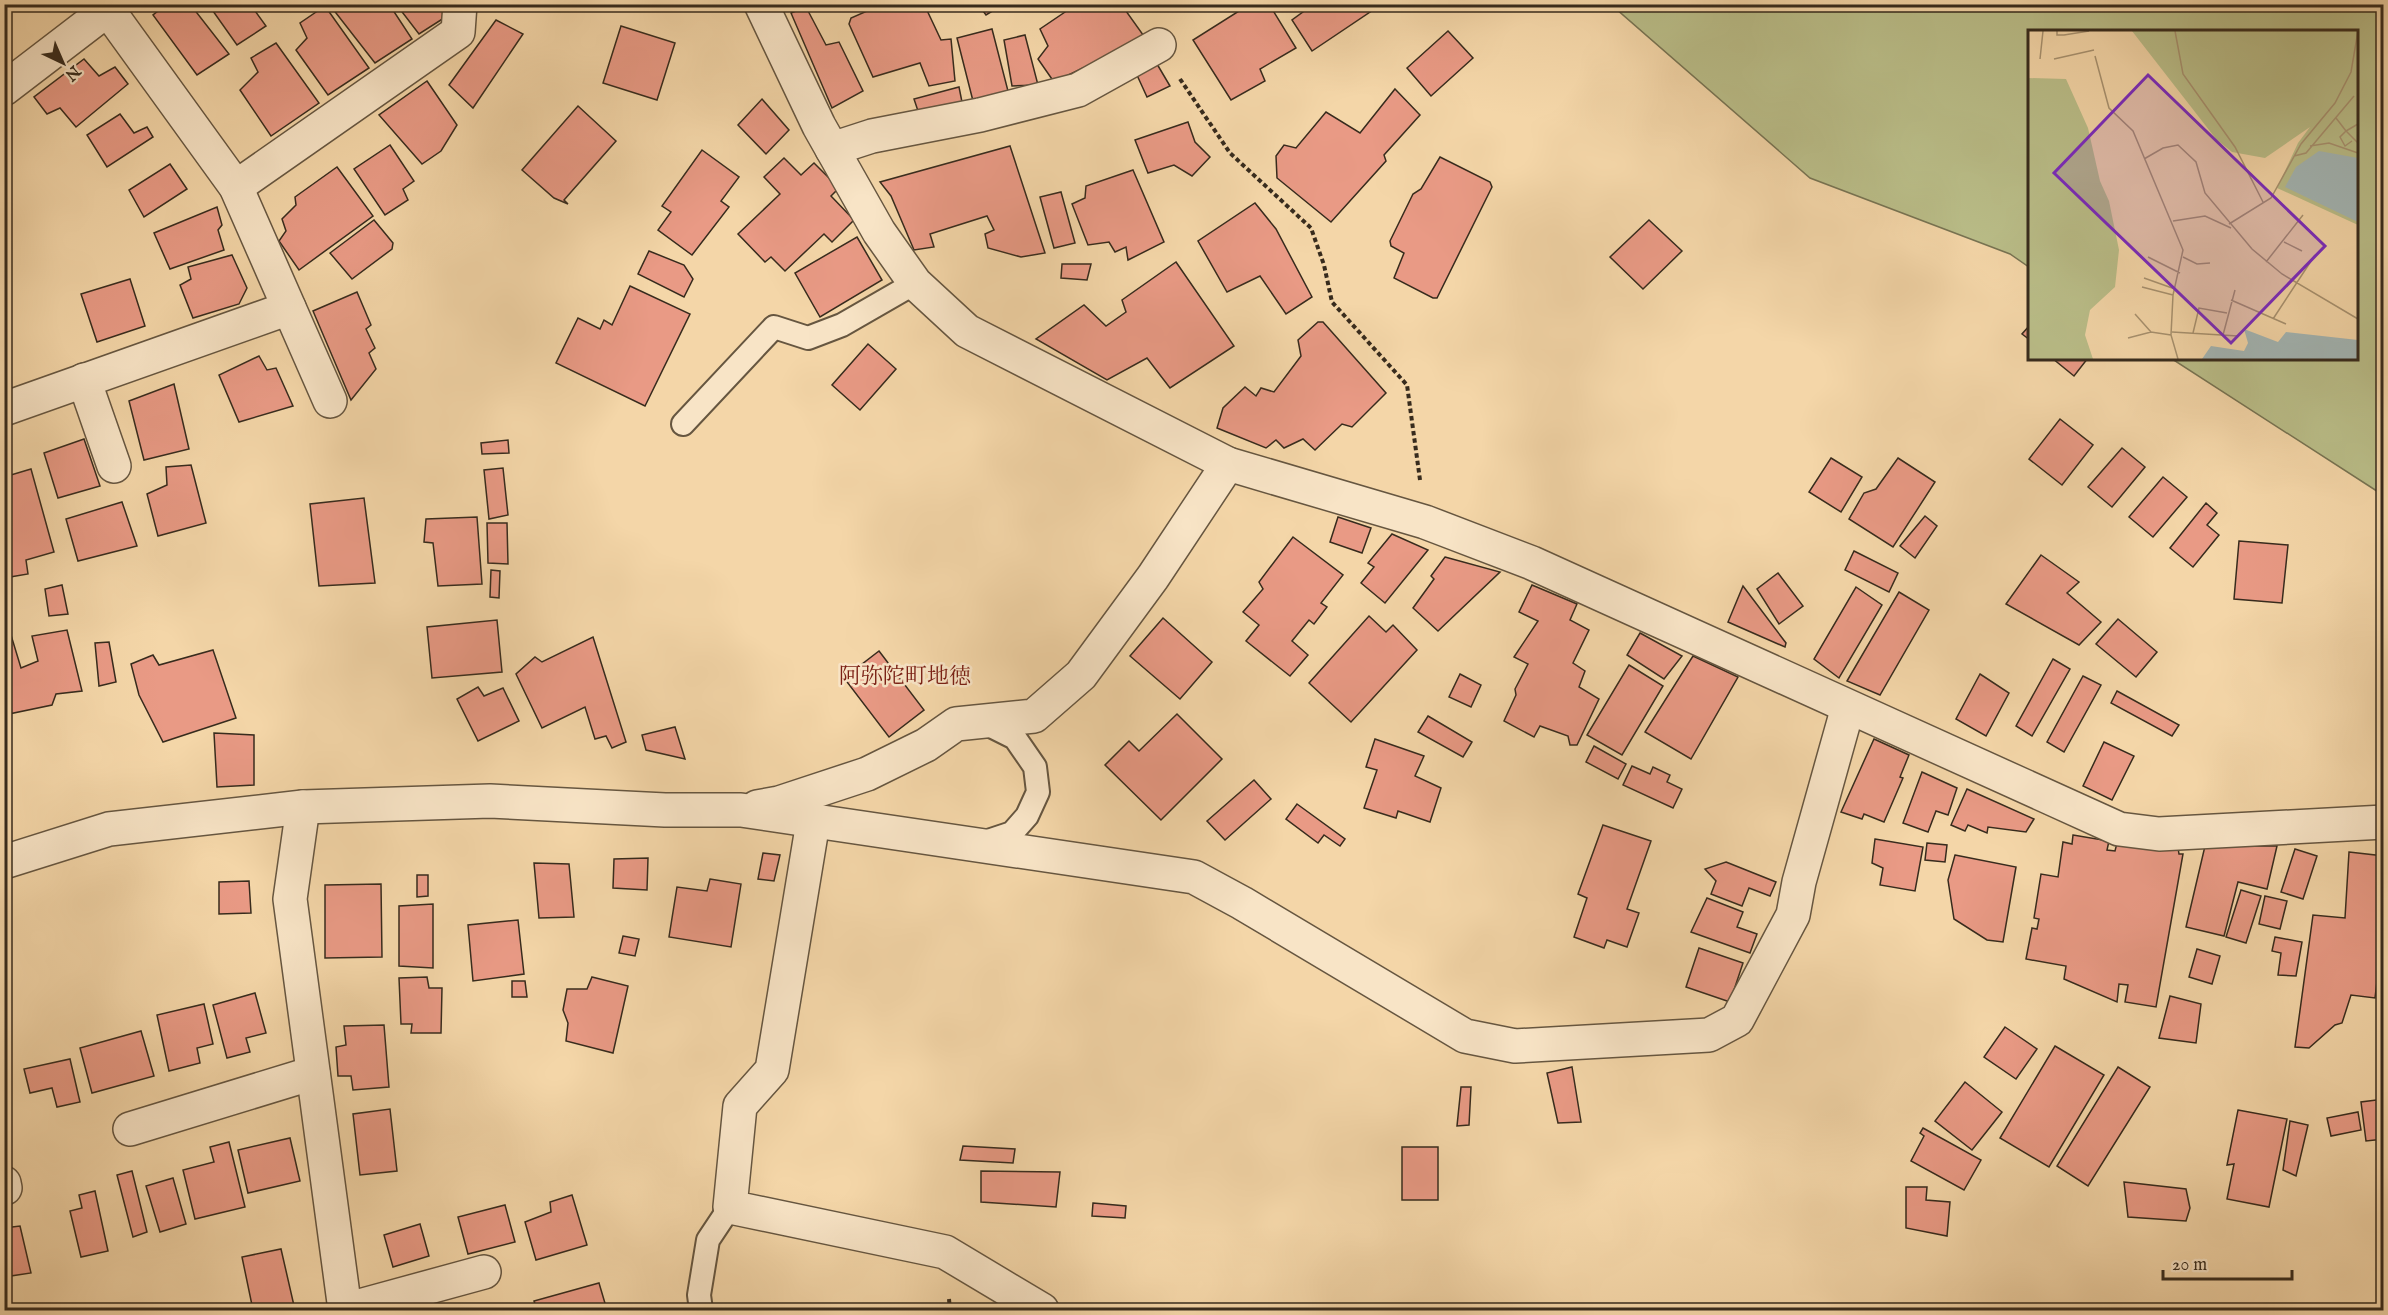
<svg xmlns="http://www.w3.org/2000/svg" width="2388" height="1315" font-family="'IM FELL English','Noto Serif JP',serif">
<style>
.green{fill:#babe89;stroke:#787453;stroke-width:1.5}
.building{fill:#e99a85;stroke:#372b1d;stroke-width:1.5}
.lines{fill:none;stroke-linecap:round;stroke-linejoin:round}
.lane-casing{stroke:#665640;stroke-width:26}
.street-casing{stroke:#665640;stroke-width:36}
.path{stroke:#372b1d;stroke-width:4;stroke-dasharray:4.5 3;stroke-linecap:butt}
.lane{stroke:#f8e4c6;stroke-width:22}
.street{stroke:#f8e4c6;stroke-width:33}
.labels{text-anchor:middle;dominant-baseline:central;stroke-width:5;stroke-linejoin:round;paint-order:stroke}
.neighbourhood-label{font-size:22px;fill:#7a1f14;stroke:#f8e4c6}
.inset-road{fill:none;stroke:#a89270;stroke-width:1.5}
.view{fill:#7b2cbf;fill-opacity:0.15;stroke:#7b2cbf;stroke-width:3}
.inset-edge{fill:none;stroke:#372b1d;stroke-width:3}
</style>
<rect width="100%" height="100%" fill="#f4d6a8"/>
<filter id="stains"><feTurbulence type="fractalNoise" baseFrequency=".00333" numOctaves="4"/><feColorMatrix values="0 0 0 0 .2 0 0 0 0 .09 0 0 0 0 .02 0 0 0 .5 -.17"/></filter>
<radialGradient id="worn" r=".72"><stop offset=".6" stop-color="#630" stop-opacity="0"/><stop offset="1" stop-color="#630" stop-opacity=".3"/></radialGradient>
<path class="green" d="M1607,5H2383V495L2172,359L2356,358V32H2030L2029,267L2010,254L1810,178L1616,9Z"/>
<g class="building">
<path d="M167,4H190L229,54L197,75L153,15Z"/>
<path d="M208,4H250L266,26L237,45Z"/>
<path d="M275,4H287L279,10Z"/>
<path d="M329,4H389L412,39L375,63Z"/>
<path d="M396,4H444V18L419,34Z"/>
<path d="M883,4H924L941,40L951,39L955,81L929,86L920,63L873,77L849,24L851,18Z"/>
<path d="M978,4H1004L986,15Z"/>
<path d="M1061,4H1121L1146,39L1088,75L1083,68L1054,82L1038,59L1048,46L1040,29L1065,12L1061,9Z"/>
<path d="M1250,4H1269L1296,48L1260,69L1265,81L1231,100L1193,40Z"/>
<path d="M1314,4H1369L1373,10L1312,51L1292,20Z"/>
<path d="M325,6L369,68L328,95L296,50L307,38L300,23Z"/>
<path d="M806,7L826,45L839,42L863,91L832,108L791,13Z"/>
<path d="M496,20L523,34L473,108L449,85Z"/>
<path d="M621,26L675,43L657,100L603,83Z"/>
<path d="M992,29L1008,91L973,101L957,38Z"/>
<path d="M1448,31L1473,58L1431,96L1407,68Z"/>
<path d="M1025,35L1038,85L1012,86L1004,40Z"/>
<path d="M276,43L319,103L271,136L240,90L258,72L251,58Z"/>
<path d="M84,59L99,76L115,67L128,84L76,127L60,108L47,114L34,97Z"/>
<path d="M1157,64L1170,86L1147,97L1136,73Z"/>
<path d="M427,81L457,125L441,151L422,164L379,115Z"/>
<path d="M959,87L964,112L921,120L914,99Z"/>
<path d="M1395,89L1420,115L1384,155L1386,161L1331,222L1277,178L1276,156L1284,145L1296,148L1326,112L1360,133Z"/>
<path d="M762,99L789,130L766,154L738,125Z"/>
<path d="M578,106L616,141L564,200L568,204L554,198L522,170Z"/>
<path d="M120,114L134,133L147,127L153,137L107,167L87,135Z"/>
<path d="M1188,122L1195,142L1210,157L1192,176L1174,165L1148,173L1135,140Z"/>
<path d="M390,145L414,181L403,189L408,200L385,215L354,169Z"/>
<path d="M1010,146L1045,253L1021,257L988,248L985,234L994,230L987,216L930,234L934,247L914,250L891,196L880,182Z"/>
<path d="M702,150L739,177L721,201L729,207L692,255L658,230L671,212L662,206Z"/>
<path d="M1440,157L1490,182L1492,187L1437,298H1433L1394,278L1404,253L1391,246L1390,241L1413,194L1421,189Z"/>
<path d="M784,158L801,175L814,163L839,188L831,196L854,220L832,242L824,234L785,271L771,257L765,262L738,234L780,194L764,177Z"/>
<path d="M170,164L187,189L144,217L129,190Z"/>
<path d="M337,167L373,216L299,270L279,241L286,231L282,219L296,205L295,197Z"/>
<path d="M1133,170L1164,242L1128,260L1126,247L1115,252L1109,242L1088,245L1072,204L1085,198L1086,186Z"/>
<path d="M1061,192L1075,243L1054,248L1040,197Z"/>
<path d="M1255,203L1276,229L1312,297L1286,314L1260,276L1227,292L1198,241Z"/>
<path d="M217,207L222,225L218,230L224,250L170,269L154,233Z"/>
<path d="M374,220L393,243L392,249L352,279L330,253Z"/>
<path d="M1649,220L1682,251L1643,289L1610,257Z"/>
<path d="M857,237L882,280L820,317L795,273Z"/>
<path d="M649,251L684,265L693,279L684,297L638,274Z"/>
<path d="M232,255L247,288L239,304L193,318L180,285L191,279L188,267Z"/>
<path d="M1176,262L1234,346L1170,388L1147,358L1107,380L1036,339L1084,305L1106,326L1126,312L1122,300Z"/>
<path d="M1062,264H1091L1087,280L1061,278Z"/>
<path d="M130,279L145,326L97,342L81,294Z"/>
<path d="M630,286L690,314L645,406L556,363L578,318L600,329L604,320L612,325Z"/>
<path d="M357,292L371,325L366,329L375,348L369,353L376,369L351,400L313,311Z"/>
<path d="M1318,322H1323L1386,393L1352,427L1342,424L1315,450L1303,439L1284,448L1276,440L1266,448L1217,428L1223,408L1245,387L1256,396L1261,388L1274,392L1301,356L1298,340Z"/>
<path d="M2030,325V340L2022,334Z"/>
<path d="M868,344L896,369L860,410L832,385Z"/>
<path d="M259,356L267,370L276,368L293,406L239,422L219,375Z"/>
<path d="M2052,358H2088L2074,376Z"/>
<path d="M174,384L189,449L144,460L129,401Z"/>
<path d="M2060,419L2093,445L2062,485L2029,459Z"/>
<path d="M84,439L100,486L58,498L44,453Z"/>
<path d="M508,440L509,453L482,454L481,443Z"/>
<path d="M2122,448L2145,467L2112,507L2088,487Z"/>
<path d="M1831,458L1862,477L1841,512L1809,492Z"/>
<path d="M1898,458L1935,482L1893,547L1849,519L1864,493L1876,489Z"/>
<path d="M191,465L206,523L158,536L147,494L167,485L166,467Z"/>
<path d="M503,468L508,515L489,519L484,470Z"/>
<path d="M31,469L54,552L26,560L28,574L4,578V477Z"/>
<path d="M2163,477L2187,497L2153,537L2129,517Z"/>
<path d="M364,498L375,583L319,586L310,504Z"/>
<path d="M122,502L137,546L78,561L66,519Z"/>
<path d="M2206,503L2217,513L2207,525L2219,535L2193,567L2170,548Z"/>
<path d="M1925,516L1937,526L1915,558L1900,546Z"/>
<path d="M477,517L482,584L438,586L433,543L424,542L426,519Z"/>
<path d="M1338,517L1371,528L1362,553L1330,542Z"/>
<path d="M487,523H507L508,564L488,563Z"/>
<path d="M1392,534L1428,550L1385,603L1361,583L1374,567L1368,563Z"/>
<path d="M1293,537L1343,575L1321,603L1327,607L1314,624L1309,620L1292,641L1308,655L1290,676L1246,641L1259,625L1243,612L1263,589L1259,582Z"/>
<path d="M2239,541L2288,545L2282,603L2234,599Z"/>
<path d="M1854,551L1898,573L1889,592L1845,570Z"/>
<path d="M2041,555L2079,582L2067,593L2101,622L2079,645L2006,604Z"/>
<path d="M1445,557L1500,572L1438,631L1413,608L1434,579L1431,576Z"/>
<path d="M491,570L500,571L499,598L490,597Z"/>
<path d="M1778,573L1803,606L1779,624L1757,589Z"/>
<path d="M62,585L68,614L49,616L45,589Z"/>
<path d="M1532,585L1577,604L1570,620L1589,630L1573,663L1585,671L1579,687L1599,699L1577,745H1570L1568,736L1540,726L1534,737L1504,721L1516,695L1515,689L1528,664L1514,657L1538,621L1519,612Z"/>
<path d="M1743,586L1786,643L1785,647L1728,622Z"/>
<path d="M1856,587L1882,605L1839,678L1814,659Z"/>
<path d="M1899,592L1929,610L1880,695L1847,681Z"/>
<path d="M1369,616L1386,632L1393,625L1417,650L1351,722L1309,683Z"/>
<path d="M1163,618L1212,662L1180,699L1130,656Z"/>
<path d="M2118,619L2157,652L2136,677L2096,644Z"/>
<path d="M497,620L502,672L432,678L427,627Z"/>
<path d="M67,630L82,691L56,694L52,705L4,715V636L11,635L21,668L38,661L32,636Z"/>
<path d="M1640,633L1682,656L1664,679L1627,655Z"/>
<path d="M593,637L626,742L612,748L606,736L595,739L585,707L542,728L516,674L535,657L542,662Z"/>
<path d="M109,642L116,682L99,686L95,643Z"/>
<path d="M213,650L236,718L163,742L139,695L131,664L153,655L159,665Z"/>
<path d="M879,651L924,710L889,737L844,678Z"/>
<path d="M1693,656L1738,677L1691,759L1645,732Z"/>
<path d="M2053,659L2070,669L2032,736L2016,726Z"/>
<path d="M1629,665L1663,686L1622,755L1587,735Z"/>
<path d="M1460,674L1481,685L1471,707L1449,697Z"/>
<path d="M1980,674L2009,693L1986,736L1956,719Z"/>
<path d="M2083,676L2101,685L2064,752L2047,742Z"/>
<path d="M478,687L484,696L503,688L519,721L478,741L457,699Z"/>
<path d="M2117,691L2179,725L2172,736L2111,703Z"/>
<path d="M1177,714L1222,759L1161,820L1105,765L1129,741L1139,751Z"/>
<path d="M1428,716L1472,742L1463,757L1418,732Z"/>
<path d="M675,727L685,759L646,750L642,735Z"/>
<path d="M214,733L254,735V785L217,787Z"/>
<path d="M1375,739L1424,756L1415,776L1441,788L1430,822L1398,811L1396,818L1364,808L1377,770L1366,767Z"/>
<path d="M1874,739L1909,755L1900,777L1903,778L1884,822L1864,814L1862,819L1841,812Z"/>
<path d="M2104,742L2134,756L2112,800L2083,786Z"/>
<path d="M1594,746L1626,764L1618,779L1586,762Z"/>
<path d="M1632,766L1650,774L1653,767L1670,775L1667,782L1682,789L1673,808L1623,785Z"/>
<path d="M1922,772L1957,788L1948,815L1936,811L1928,832L1903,823Z"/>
<path d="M1254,780L1271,799L1225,840L1207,821Z"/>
<path d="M1967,789L2034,819L2026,832L1988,827L1987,833L1968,825L1965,831L1951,825Z"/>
<path d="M1297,804L1345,839L1340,846L1324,835L1318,843L1286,819Z"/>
<path d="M1603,825L1651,841L1627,909L1639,913L1627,947L1607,940L1604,948L1574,937L1587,898L1578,894Z"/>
<path d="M2073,835L2109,841L2107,850L2115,851L2117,843L2178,848L2179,854H2183L2156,1007L2125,1002L2128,985L2119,984L2117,1002L2064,979L2066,966L2026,959L2032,928L2037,929L2039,919L2034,918L2041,874L2058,877L2063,842L2072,844Z"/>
<path d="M1875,839L1923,847L1915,891L1880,885L1883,868L1872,863Z"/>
<path d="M1927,843L1947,845L1945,862L1925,860Z"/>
<path d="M2205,846H2277L2267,889L2238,882L2224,936L2186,927Z"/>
<path d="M2295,849L2317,856L2303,899L2281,892Z"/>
<path d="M2349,852L2384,856V923L2375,998L2351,995L2342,1023L2335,1025L2309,1048L2295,1047L2313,915L2345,918Z"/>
<path d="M763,853L780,855L774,881L758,879Z"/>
<path d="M1955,855L2016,867L2003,942L1987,940L1954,919L1948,880Z"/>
<path d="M648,858L647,890L613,888L614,859Z"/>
<path d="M1726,862L1776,882L1770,896L1749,888L1742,906L1711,894L1716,881L1705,869Z"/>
<path d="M534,863L569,864L574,917L539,918Z"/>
<path d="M417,875H428V896L417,897Z"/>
<path d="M710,879L741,884L731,947L669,937L677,887L707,891Z"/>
<path d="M249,881L251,913L219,914V882Z"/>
<path d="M381,884L382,957L325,958V885Z"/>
<path d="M2241,890L2261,896L2246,943L2226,937Z"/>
<path d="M2265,896L2287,901L2280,929L2259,924Z"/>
<path d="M1707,898L1743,912L1737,927L1757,934L1750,953L1691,932Z"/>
<path d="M433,904V968L399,966V906Z"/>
<path d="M518,920L524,974L473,981L468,925Z"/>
<path d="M623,936L639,939L635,956L619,953Z"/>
<path d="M2275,937L2302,942L2296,976L2278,975L2281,953L2272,951Z"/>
<path d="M1699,948L1743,963L1730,1002L1686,987Z"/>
<path d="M2197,949L2220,956L2212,984L2189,977Z"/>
<path d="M427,977L429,988H442L441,1033H411L412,1024H401L399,978Z"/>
<path d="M592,977L628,986L613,1053L566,1041L568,1023L563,1010L567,989H587Z"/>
<path d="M512,981H525L527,997H512Z"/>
<path d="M2383,984H2384V1006L2380,1005Z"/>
<path d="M255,993L266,1033L246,1038L250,1052L227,1058L213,1005Z"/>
<path d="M2170,996L2201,1004L2196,1043L2159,1038Z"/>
<path d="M204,1004L213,1044L197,1048L200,1063L169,1071L157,1015Z"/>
<path d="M384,1025L389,1087L353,1090L351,1076H338L336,1047L346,1045L344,1026Z"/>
<path d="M2005,1027L2037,1049L2016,1079L1984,1057Z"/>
<path d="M141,1031L154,1076L92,1093L80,1048Z"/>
<path d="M2055,1046L2104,1075L2049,1167L2000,1138Z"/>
<path d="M70,1059L80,1102L57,1107L52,1088L30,1093L24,1069Z"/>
<path d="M1572,1067L1581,1122L1558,1123L1547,1073Z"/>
<path d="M2118,1067L2150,1087L2088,1186L2057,1166Z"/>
<path d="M1965,1082L2002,1112L1972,1150L1935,1121Z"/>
<path d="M1461,1087H1471L1469,1125L1457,1126Z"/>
<path d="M2384,1099V1139L2366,1141L2361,1102Z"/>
<path d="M390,1109L397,1171L360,1175L353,1114Z"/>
<path d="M2238,1110L2287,1119L2269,1207L2227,1199L2234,1164L2227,1165Z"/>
<path d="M2358,1112L2361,1130L2331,1136L2327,1118Z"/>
<path d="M2290,1121L2308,1125L2296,1176L2283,1170Z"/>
<path d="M1923,1128L1981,1160L1964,1190L1911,1161L1924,1136L1920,1133Z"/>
<path d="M290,1138L300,1181L248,1193L238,1150Z"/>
<path d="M229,1142L245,1207L195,1219L183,1170L214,1162L210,1147Z"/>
<path d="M963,1146L1015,1149L1013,1163L960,1160Z"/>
<rect x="1402" y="1147" width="36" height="53"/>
<path d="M132,1171L147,1232L133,1237L117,1175Z"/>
<path d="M981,1171L1060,1172L1056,1207L981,1202Z"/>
<path d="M173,1178L186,1224L160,1232L146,1186Z"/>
<path d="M2124,1182L2186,1189L2190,1208L2186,1221L2128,1217Z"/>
<path d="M1906,1187H1927L1926,1200L1950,1202L1947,1236L1906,1228Z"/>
<path d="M95,1191L108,1251L81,1257L70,1211L82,1208L79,1195Z"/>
<path d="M572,1195L587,1245L536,1260L525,1222L551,1212L550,1202Z"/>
<path d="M1093,1203L1126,1206L1125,1218L1092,1216Z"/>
<path d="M505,1205L515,1242L468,1254L458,1217Z"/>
<path d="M420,1224L429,1256L393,1267L384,1235Z"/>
<path d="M20,1226L31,1273L11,1276L9,1283L4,1284V1228Z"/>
<path d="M281,1249L295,1310H253L242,1257Z"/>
<path d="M599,1283L607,1310H537L534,1301Z"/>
</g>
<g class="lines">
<defs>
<g id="lane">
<path d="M683,424L774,327L808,338L842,325L915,283"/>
<path d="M982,843L1012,833L1027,816L1038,792L1035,767L1015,738L991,726H982"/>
<path d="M701,1310L699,1295L708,1240L730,1207"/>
</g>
<g id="street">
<path d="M761,4L819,126L879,232L915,283L967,331L1228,464L1425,522L1532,563L2119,829L2159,834L2384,822"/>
<path d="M108,10L236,187L330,401"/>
<path d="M4,89L115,4"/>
<path d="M832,149L872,136L980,115L1078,90L1159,45"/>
<path d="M236,187L458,32L460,4"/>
<path d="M84,380L114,466"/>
<path d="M4,409L289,308"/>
<path d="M303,807L290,899L345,1310"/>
<path d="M757,807L779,803L867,774L926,745L956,724L1034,716L1081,675L1153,577L1228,464"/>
<path d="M813,822L772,1070L740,1106L730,1207L945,1252L1042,1310"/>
<path d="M4,862L109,829L303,807L490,801L665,810H741L1194,877L1242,903L1465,1036L1515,1046L1709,1035L1737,1020L1793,915L1799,882L1848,707"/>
<path d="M130,1129L313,1073"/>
<path d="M4,1183L5,1188"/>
<path d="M345,1310L484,1272"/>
</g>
</defs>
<use href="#lane" class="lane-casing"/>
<use href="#street" class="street-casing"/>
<g class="path">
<path d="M1180,79L1230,153L1311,228L1324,265L1332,302L1407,385L1420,480"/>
<path d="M949,1299L950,1310"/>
</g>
<use href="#lane" class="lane"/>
<use href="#street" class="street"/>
</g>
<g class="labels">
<g class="neighbourhood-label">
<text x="905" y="677">阿弥陀町地徳</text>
</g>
</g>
<g transform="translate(2028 30)">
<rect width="330" height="330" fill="#f4d6a8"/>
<path d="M104,1H330V195L249,158L270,113L282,97L237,128L204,122L188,109ZM0,48L38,49L60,98L72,151L81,171L91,220L87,257L62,280L57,305L65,329H0Z" fill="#babe89"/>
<path d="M291,121L330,128V192L257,157L268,137ZM216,299L250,312L258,302L330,310V329H174L183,316L216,321L220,313Z" fill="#a3b6b5"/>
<path class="inset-road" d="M29,1V5H36L61,1M147,1L155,44L207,117L235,172M67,26L81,78L105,101L155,220L145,265L143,305L150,329M12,29L15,1M26,29L66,20M308,88L318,101L312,107L317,116L324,111M330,94L318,101L330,113M282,116L301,113L330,123M266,126L278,123L326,66M116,129L135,118L150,115L168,132L177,163L224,219L254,244L330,289M145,191L177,186L203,198M201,194L243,168L273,114L307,73L323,42L330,1M256,212L274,221M120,227L152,243M155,227L169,234L182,233M238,232L275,185M116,248L147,259M114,257L145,265M203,270L258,294M107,284L123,302M245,289L287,225M144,302L210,306M165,303L171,278L199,283M195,305L207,260M100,308L123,302L143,305"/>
<path class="view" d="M120,45L297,216L203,313L26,143Z"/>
<rect width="330" height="330" class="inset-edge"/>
</g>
<rect width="2388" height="1315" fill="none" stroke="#f4d6a8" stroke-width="24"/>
<rect x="6" y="6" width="2376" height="1303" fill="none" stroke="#372b1d" stroke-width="3"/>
<rect x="12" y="12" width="2364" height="1291" fill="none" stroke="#372b1d" stroke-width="1.5"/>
<g transform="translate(63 63) rotate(136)" stroke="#f8e4c6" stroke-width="4.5" paint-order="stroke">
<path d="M0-4.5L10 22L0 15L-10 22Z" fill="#372b1d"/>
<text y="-9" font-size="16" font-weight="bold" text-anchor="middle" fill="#372b1d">N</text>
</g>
<path d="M2163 1270v9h129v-9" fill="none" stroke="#372b1d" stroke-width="3"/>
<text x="2172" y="1270" font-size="18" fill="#372b1d" stroke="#f8e4c6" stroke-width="4.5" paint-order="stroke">20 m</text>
<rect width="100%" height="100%" filter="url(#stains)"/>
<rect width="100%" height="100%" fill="url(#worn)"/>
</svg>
